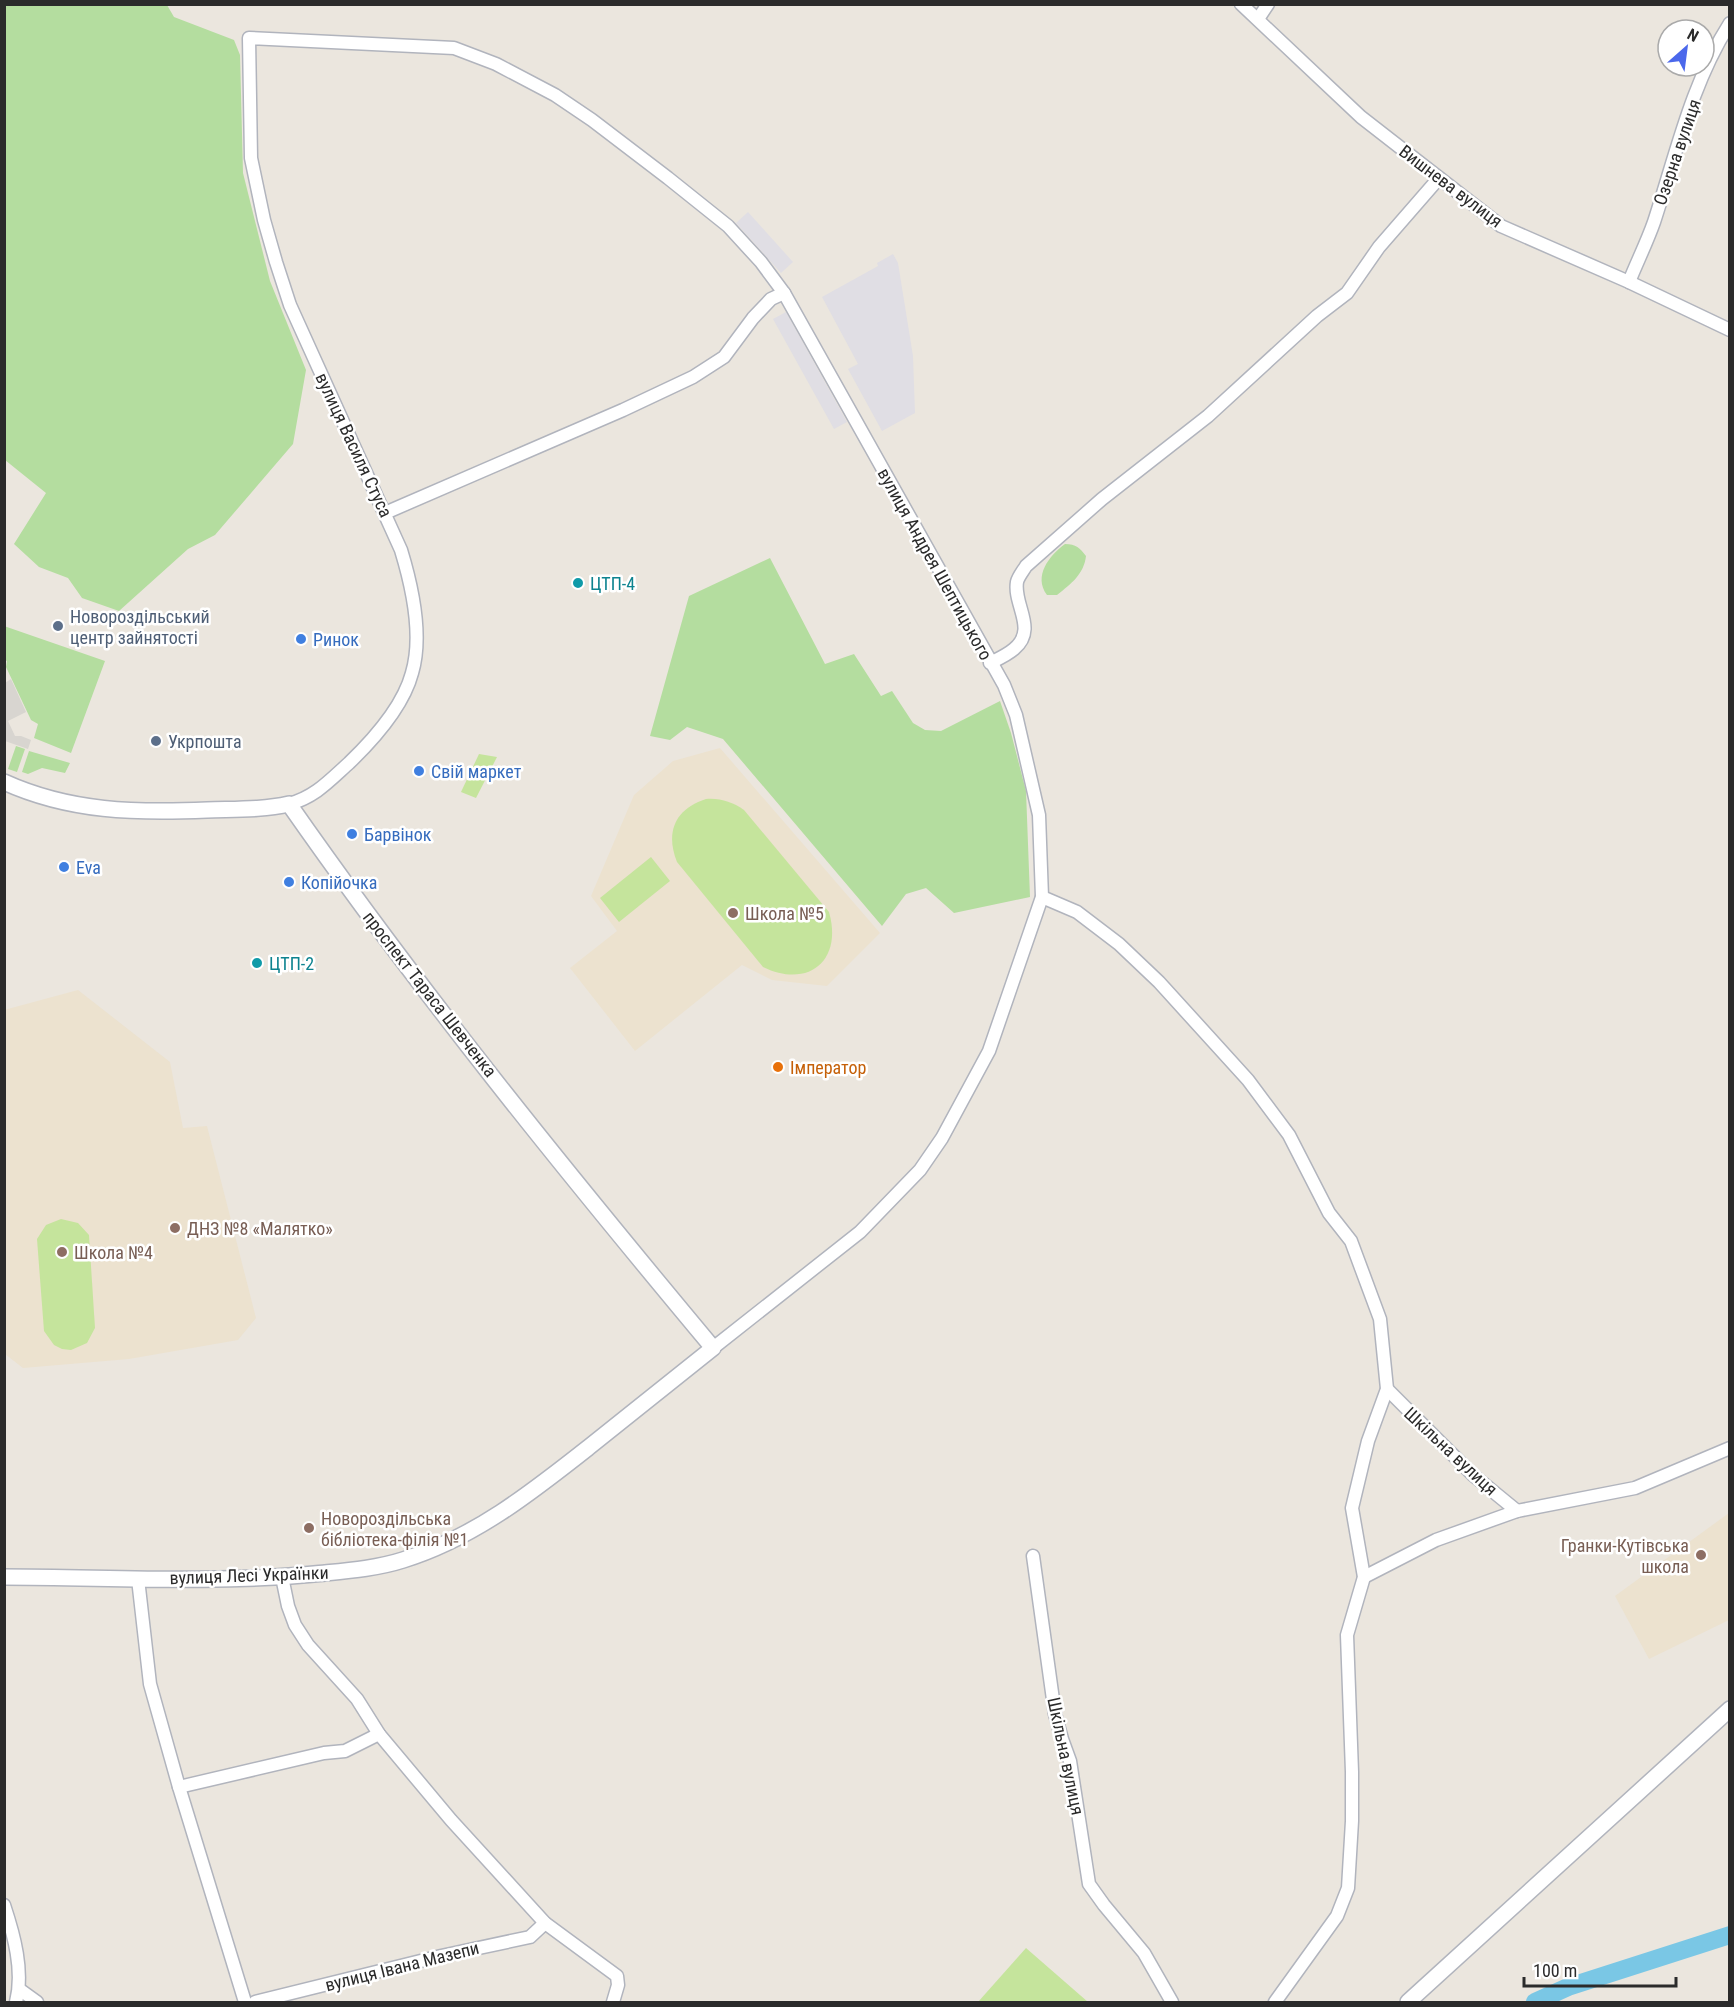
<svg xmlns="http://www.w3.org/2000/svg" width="1734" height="2007" font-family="'Roboto Condensed',sans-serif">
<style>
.industrial{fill:#e0dee4}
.education{fill:#ece2cf}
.green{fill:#b4dd9f}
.pitch{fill:#c5e49c}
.plaza{fill:#d8d5d0}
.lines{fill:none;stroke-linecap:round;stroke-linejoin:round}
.river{stroke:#7ac7e5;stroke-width:18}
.minor-casing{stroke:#b1b4bd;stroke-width:15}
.tertiary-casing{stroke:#b1b4bd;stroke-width:18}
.minor{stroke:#fff;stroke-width:12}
.tertiary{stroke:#fff;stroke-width:15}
.culture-dot{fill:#0f9aa8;stroke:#fff;stroke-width:2}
.service-dot{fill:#5c6f8a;stroke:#fff;stroke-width:2}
.shop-dot{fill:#3f7fe0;stroke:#fff;stroke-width:2}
.education-dot{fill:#8d6e63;stroke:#fff;stroke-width:2}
.food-dot{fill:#e8710a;stroke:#fff;stroke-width:2}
.labels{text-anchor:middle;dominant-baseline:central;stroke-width:5;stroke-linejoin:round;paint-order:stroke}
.street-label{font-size:18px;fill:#2b2b2b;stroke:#fff}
.culture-label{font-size:18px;fill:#0d838f;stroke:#fff;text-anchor:start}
.service-label{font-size:18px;fill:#4e5e75;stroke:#fff;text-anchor:start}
.shop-label{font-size:18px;fill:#366cbe;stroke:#fff;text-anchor:start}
.education-label{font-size:18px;fill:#785e54;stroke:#fff;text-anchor:start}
.food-label{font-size:18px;fill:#c56008;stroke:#fff;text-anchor:start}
</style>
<rect width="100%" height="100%" fill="#ebe6de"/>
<g class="industrial">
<path d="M748,212L793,262L781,273L736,223Z"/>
<path d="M893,254L898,263L913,356L915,413L882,431L848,369L858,364L822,297L878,266L877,263Z"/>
<path d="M786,312L847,422L834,429L773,319Z"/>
</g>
<g class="education">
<path d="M720,748L880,933L827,986L772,980L742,965L635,1051L570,968L617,931L591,896L634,795L673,761Z"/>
<path d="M78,990L170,1062L183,1128L207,1126L256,1318L238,1340L129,1359L23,1368L5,1354L4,1010Z"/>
<path d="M1729,1513V1620L1649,1659L1615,1596Z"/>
</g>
<g class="green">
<path d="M4,5H167L174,17L234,40L240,55L243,173L270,281L306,370L293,444L215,535L188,549L119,611L82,598L68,578L39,567L14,544L46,493L5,460Z"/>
<path d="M1065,544C1076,544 1080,548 1086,556C1084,574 1071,584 1057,595H1047C1033,576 1049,556 1065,544Z"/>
<path d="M770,558L825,664L854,654L881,696L892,691L913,723L925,730L941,731L1000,701L1011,733L1026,791L1030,897L954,913L926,888L906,894L882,926L723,739L687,727L670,740L650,736L689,596Z"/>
<path d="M4,626L105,661L71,753L34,738L38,724L31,720L6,667L7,661L5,660Z"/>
<path d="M16,746L25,749L17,772L8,769Z"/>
<path d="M29,751L70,763L65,773L42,768L28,774L22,772Z"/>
</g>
<g class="pitch">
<path d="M479,754L497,757L476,798L461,792Z"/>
<path d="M706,799C721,798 732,802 744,810L829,912C843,961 808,989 763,967L677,862C665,832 675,809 706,799Z"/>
<path d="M651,857L670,881L619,922L600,898Z"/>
<path d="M61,1219L78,1223L89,1235L95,1328L87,1343L71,1350L62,1349L54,1345L44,1331L37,1239L46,1225Z"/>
<path d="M1026,1948L1088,2002H978Z"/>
</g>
<path class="plaza" d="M11,679L26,712L8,721L15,736H21L31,740L28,749L5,741V683Z"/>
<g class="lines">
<path class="river" d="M1535,2002L1568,1987L1730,1935"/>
<defs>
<g id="minor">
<path d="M1241,4L1361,117L1501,226L1629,282L1730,330"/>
<path d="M1258,19L1268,4"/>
<path d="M1629,282C1637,262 1647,242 1654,222C1676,155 1691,84 1730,23"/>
<path d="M385,513L623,410L693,377L724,357L753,318L771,299L784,293"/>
<path d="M990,663C998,659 1007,655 1014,649C1038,629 1013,605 1017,582C1018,577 1023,571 1026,566L1102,499L1208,416L1317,316L1347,293L1379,247L1439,178"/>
<path d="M289,804C315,797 329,781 349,763C374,739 403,707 412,673C423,636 412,586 401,550L290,305L276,262L264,220L251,158L249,38L454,48L496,64L555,95L592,120L668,178L728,226L761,262L784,293L1004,685L1016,715L1039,815L1042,897L989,1051L942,1138L920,1170L860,1232L713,1348"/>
<path d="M1042,897L1077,912L1119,944L1159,982L1248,1080L1289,1135L1329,1213L1351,1241L1380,1319L1387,1389L1368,1441L1352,1508L1364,1577L1347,1635L1352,1772V1821L1348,1888L1337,1916L1275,2002"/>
<path d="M1387,1389L1473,1475L1517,1511"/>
<path d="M1033,1556L1055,1714L1062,1739L1070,1761L1089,1884L1104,1905L1144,1953L1172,2002"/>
<path d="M282,1577L288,1606L295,1625L308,1645L357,1699L379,1734L451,1820L545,1923L617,1976L618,1985L613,2002"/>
<path d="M1364,1577L1436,1540L1517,1511L1635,1488L1730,1448"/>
<path d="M138,1579L150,1684L179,1787L245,2002"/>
<path d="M179,1787L324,1753L345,1751L379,1734"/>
<path d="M4,1905C14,1935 24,1971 16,2002"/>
<path d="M19,1989L37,2002"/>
<path d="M255,2002L441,1956L530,1937L545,1923"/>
</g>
<g id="tertiary">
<path d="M4,782C70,812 136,813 207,810C235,809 262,810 289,804C421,993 566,1172 713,1348C672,1381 630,1414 589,1447C532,1492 474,1538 403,1560C375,1569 343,1571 314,1574C211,1584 107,1577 4,1577"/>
<path d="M1408,2002L1730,1709"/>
</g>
</defs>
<use href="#minor" class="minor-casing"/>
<use href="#tertiary" class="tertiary-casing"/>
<use href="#minor" class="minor"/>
<use href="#tertiary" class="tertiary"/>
</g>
<g class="culture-dot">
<circle cx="578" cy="583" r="6"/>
<circle cx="257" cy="963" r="6"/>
</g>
<g class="service-dot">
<circle cx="58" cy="626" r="6"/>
<circle cx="156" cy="741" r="6"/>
</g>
<g class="shop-dot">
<circle cx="301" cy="639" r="6"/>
<circle cx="419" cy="771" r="6"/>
<circle cx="352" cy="834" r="6"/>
<circle cx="64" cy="867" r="6"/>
<circle cx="289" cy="882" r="6"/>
</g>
<g class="education-dot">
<circle cx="733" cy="913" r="6"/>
<circle cx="175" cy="1228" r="6"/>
<circle cx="62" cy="1252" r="6"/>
<circle cx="309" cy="1528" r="6"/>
<circle cx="1701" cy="1555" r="6"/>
</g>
<circle class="food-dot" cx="778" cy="1067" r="6"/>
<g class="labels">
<g class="street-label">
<text transform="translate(1677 152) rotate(-71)">Озерна вулиця</text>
<text transform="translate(1451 186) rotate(37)">Вишнева вулиця</text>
<text transform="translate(354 445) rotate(65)">вулиця Василя Стуса</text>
<text transform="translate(935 564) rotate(61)">вулиця Андрея Шептицького</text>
<text transform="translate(430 994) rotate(52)">проспект Тараса Шевченка</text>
<text transform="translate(1451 1451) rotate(43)">Шкільна вулиця</text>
<text transform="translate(249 1575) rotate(-2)">вулиця Лесі Українки</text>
<text transform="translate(1066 1756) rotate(78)">Шкільна вулиця</text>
<text transform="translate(402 1966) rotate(-14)">вулиця Івана Мазепи</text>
</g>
<g class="culture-label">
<text x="590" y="583">ЦТП-4</text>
<text x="269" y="963">ЦТП-2</text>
</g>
<g class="service-label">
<text x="70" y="616">Новороздільський<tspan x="70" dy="21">центр зайнятості</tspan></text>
<text x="168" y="741">Укрпошта</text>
</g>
<g class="shop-label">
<text x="313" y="639">Ринок</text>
<text x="431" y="771">Свiй маркет</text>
<text x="364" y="834">Барвінок</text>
<text x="76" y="867">Eva</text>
<text x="301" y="882">Копійочка</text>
</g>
<g class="education-label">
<text x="745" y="913">Школа №5</text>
<text x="187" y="1228">ДНЗ №8 «Малятко»</text>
<text x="74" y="1252">Школа №4</text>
<text x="321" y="1518">Новороздільська<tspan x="321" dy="21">бібліотека-філія №1</tspan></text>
<text x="1689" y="1545" text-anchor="end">Гранки-Кутівська<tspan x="1689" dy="21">школа</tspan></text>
</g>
<g class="food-label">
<text x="790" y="1067">Імператор</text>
</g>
</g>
<rect width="1734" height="2007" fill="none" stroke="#2b2b2b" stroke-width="12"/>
<g transform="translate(1686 48) rotate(28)"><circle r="28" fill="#ffffff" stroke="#aaaaaa" stroke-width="1.5"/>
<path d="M0-4.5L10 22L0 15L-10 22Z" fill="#4b68eb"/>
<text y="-9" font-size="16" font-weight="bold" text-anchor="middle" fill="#2b2b2b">N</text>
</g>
<path d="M1524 1977v9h152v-9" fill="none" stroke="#2b2b2b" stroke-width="3"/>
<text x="1533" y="1977" font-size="18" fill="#2b2b2b" stroke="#ffffff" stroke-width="4.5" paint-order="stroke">100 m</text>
</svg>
